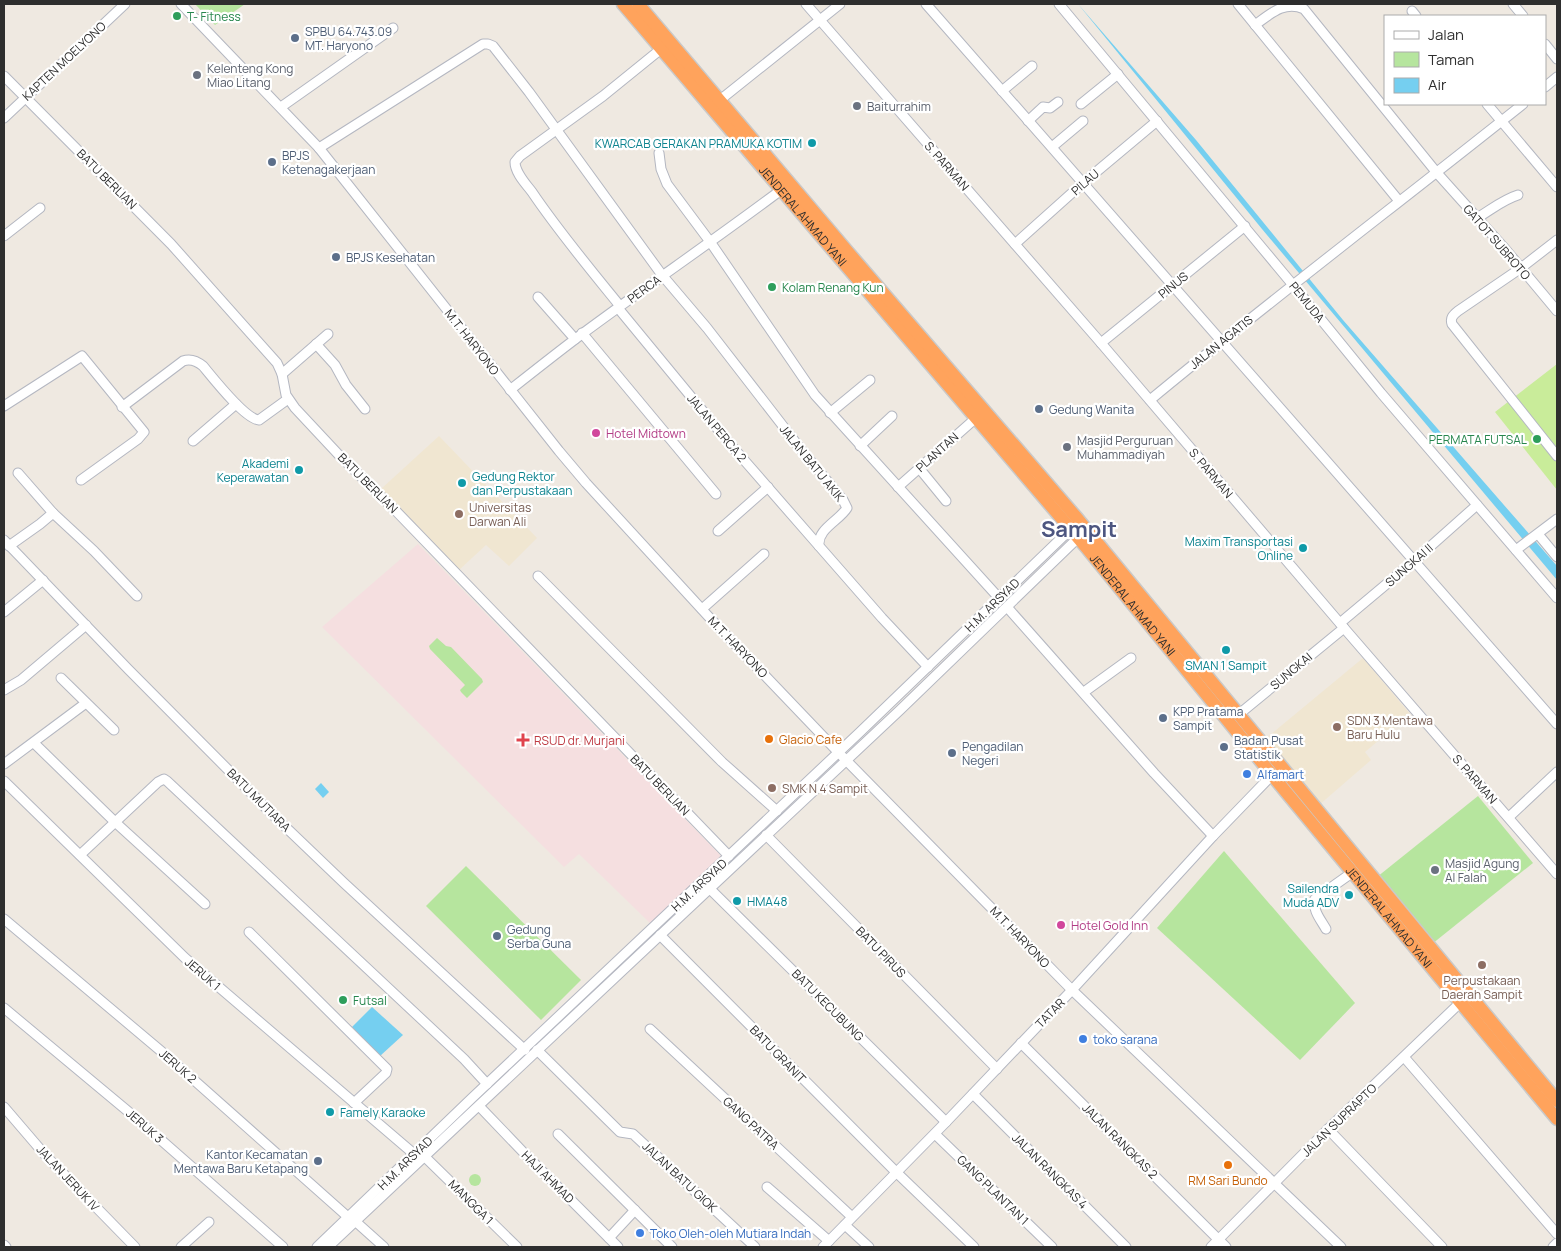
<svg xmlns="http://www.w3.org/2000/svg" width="1561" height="1251" font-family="Manrope,sans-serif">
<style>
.education{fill:#f0e6d1}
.medical{fill:#f5dfe0}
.green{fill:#b6e59e}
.pitch{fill:#c9ec9a}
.water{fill:#75cff0}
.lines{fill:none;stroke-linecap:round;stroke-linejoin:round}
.minor-casing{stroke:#b4b7c1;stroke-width:11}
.highway-casing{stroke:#c9c9c9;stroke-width:15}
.minor{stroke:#fff;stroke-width:9}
.highway{stroke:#ffa35c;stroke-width:12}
.leisure-dot{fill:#2e9e5b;stroke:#fff;stroke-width:2}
.service-dot{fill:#5c6f8a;stroke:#fff;stroke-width:2}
.worship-dot{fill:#6b7280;stroke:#fff;stroke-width:2}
.culture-dot{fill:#0f9aa8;stroke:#fff;stroke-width:2}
.hotel-dot{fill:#d1479c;stroke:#fff;stroke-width:2}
.education-dot{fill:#8d6e63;stroke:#fff;stroke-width:2}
.food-dot{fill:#e8710a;stroke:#fff;stroke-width:2}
.health-dot{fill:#e0444e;stroke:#fff;stroke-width:2}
.shop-dot{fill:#3f7fe0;stroke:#fff;stroke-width:2}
.labels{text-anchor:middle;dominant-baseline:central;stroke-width:4.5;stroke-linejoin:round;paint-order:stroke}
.leisure-label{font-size:12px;fill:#27864d;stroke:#fff;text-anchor:start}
.service-label{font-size:12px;fill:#4e5e75;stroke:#fff;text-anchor:start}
.street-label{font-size:12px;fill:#2e2e2e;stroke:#fff}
.worship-label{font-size:12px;fill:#5b616d;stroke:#fff;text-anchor:start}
.culture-label{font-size:12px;fill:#0d838f;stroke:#fff;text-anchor:end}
.hotel-label{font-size:12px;fill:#b23c85;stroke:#fff;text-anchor:start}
.education-label{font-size:12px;fill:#785e54;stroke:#fff;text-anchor:start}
.food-label{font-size:12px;fill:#c56008;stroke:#fff;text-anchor:start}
.health-label{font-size:12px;fill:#be3a42;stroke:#fff;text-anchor:start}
.shop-label{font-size:12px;fill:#366cbe;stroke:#fff;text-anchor:start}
.town-label{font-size:22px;font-weight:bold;fill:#4d5680;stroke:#fff}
</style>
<rect width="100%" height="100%" fill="#efe9e1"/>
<g class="education">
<path d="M439,436L537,538L509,566L486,545L459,570L381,489Z"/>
<path d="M1363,658L1410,714L1365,752L1371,760L1318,806L1264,740Z"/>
</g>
<path class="medical" d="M418,544L724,859L652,925L579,854L564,867L322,627Z"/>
<g class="green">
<path d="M195,4H245L215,25Z"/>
<path d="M437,638L446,646L451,647L482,679L483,682L467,698L461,692L460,690L465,685L430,649L429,646Z"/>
<path d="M1478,796L1533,863L1432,944L1377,877Z"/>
<path d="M1224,851L1355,1003L1300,1060L1157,928Z"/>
<path d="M466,866L581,980L541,1020L426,906Z"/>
<circle cx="475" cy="1180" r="6"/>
</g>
<path class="pitch" d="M1557,364V490L1495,412Z"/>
<g class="water">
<path d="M1078,4L1196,140L1343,320L1557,566V580L1262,229Z"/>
<path d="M321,783L329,792L323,798L315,789Z"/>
<path d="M372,1007L403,1035L380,1056L352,1027Z"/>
</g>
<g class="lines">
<defs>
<g id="minor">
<path d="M181,4L319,148L559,451L586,483L708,616L838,752L1072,990L1341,1247"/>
<path d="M806,4L1101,343L1344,628L1557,874"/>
<path d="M926,4L1557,724"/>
<path d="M1059,4L1293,285L1381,393L1557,598"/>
<path d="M1238,4L1399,201"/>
<path d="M1513,4L1523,16"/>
<path d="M1412,11L1416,16"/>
<path d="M1255,25C1270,14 1285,0 1304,9L1437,173L1506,250L1557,311"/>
<path d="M1545,44L1557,59"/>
<path d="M4,76L171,244L277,363L282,374L286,395L295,408L338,454L397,512L729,856"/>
<path d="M1545,87L1557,77"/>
<path d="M1002,91L1032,66"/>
<path d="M720,100L840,4"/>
<path d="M1081,104L1118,74"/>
<path d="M1487,104L1557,187"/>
<path d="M281,107L393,28"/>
<path d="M4,118L125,4"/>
<path d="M1028,121L1043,107L1050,108L1058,102"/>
<path d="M1052,147L1083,121"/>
<path d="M319,148L483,44H488L493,46L529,92L662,275L707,328L800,448L843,500L847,508C839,521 817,529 819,546L882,618L928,667"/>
<path d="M659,153L661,169L667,184L711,243L815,395L999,598"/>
<path d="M1477,218C1491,210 1502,200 1518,195"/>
<path d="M4,236L40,208"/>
<path d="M1557,240L1521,268L1458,311C1453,315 1450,318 1452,324L1557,456"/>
<path d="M1015,244L1083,183L1157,121"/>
<path d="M538,297L575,339"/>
<path d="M620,306C590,269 559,232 532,192C526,184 515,173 515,162L520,156L603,96L661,49"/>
<path d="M618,308L730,444L819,546"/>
<path d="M582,333L716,494"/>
<path d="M1101,343L1245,226"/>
<path d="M316,344L335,365L346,385L365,409"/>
<path d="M282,374L328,334"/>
<path d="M510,390C534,371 558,352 582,334C648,285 716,239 781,190"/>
<path d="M1150,400C1272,299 1399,203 1523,104"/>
<path d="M4,406L82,356L144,432L138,439L81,480"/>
<path d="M122,407L183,361C191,358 197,361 203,366C213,378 245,419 259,420L288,399"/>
<path d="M830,413L870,380"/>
<path d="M193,441L236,404"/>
<path d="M860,446L892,416"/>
<path d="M919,468L946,501"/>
<path d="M18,473L53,513"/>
<path d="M898,487L976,418"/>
<path d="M718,531L768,487"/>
<path d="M1538,534L1557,557"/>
<path d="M4,540L128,669L274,816L344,883L525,1050"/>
<path d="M9,546L40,524L53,513L94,551L137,596"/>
<path d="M1516,550L1557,519"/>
<path d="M538,576L722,762L777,811"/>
<path d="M1007,607L1154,773L1213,836"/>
<path d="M702,609L764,554"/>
<path d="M4,612L43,580"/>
<path d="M1340,623L1414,561L1477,505"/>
<path d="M61,678L114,730"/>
<path d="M4,690L21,680L86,625"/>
<path d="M1084,692L1131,658"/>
<path d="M1238,715L1344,628"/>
<path d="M34,743L115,822L205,904"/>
<path d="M4,764L86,703"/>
<path d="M4,781L185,958L414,1154"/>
<path d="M1509,817L1557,772"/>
<path d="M766,835L997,1069"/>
<path d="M80,855L158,782L164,779L167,781L464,1059L487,1084"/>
<path d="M709,888L946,1122"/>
<path d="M4,919L168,1057L348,1217"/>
<path d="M1326,929C1321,920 1312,910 1315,899L1353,872"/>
<path d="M249,932L387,1069L386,1073L354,1103"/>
<path d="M660,935L896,1172L974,1247"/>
<path d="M4,1008L136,1118L283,1247"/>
<path d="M650,1029L852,1217"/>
<path d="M1021,1043L1226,1247"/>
<path d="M537,1050L620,1132L633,1134L755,1247"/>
<path d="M1404,1057L1557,1234"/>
<path d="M973,1094L1126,1247"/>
<path d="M479,1106L524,1153L618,1247"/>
<path d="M4,1107L46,1156L135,1247"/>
<path d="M1328,1129L1442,1247"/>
<path d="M558,1134L672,1247"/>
<path d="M935,1134L1052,1247"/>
<path d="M425,1157L517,1247"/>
<path d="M767,1187L829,1241"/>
<path d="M355,1221L384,1247"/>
<path d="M845,1225L869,1247"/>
<path d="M609,1238L635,1210"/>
<path d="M4,1245L6,1247"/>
<path d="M181,1247L209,1222"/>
<path d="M317,1247L472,1098L859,733L1075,525"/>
<path d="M328,1247L900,710L1081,535"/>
<path d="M823,1247L946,1122L1072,990L1213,836L1272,775"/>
<path d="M1211,1247L1328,1129L1463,1000"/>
<path d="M1553,1247L1557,1243"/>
</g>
<g id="highway">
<path id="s1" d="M623,4L1086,547L1286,792L1557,1119"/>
<path d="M638,4L847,251L1076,517L1557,1101"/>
</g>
</defs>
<use href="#minor" class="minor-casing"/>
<use href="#highway" class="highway-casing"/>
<use href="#minor" class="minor"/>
<use href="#highway" class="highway"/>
</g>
<g class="leisure-dot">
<circle cx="177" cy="16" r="5"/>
<circle cx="772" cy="287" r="5"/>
<circle cx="1537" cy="439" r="5"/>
<circle cx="343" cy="1000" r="5"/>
</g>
<g class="service-dot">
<circle cx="295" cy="38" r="5"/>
<circle cx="272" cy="162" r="5"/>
<circle cx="336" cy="257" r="5"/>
<circle cx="1039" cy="409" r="5"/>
<circle cx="1163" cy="718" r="5"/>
<circle cx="1224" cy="747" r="5"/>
<circle cx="952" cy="753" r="5"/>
<circle cx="497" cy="936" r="5"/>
<circle cx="318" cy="1161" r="5"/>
</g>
<g class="worship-dot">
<circle cx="197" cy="75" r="5"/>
<circle cx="857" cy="106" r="5"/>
<circle cx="1067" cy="447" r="5"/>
<circle cx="1435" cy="870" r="5"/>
</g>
<g class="culture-dot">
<circle cx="812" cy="143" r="5"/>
<circle cx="299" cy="470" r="5"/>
<circle cx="462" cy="483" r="5"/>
<circle cx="1303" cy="548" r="5"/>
<circle cx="1226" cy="650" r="5"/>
<circle cx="1349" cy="895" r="5"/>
<circle cx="737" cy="901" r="5"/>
<circle cx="330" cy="1112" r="5"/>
</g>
<g class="hotel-dot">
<circle cx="596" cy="433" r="5"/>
<circle cx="1061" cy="925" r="5"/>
</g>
<g class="education-dot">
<circle cx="459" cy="514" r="5"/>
<circle cx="1337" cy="727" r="5"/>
<circle cx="772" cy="788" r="5"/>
<circle cx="1482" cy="965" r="5"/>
</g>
<g class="food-dot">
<circle cx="769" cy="739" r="5"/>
<circle cx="1228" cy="1165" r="5"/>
</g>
<path class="health-dot" d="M520.5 732.5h5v5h5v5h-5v5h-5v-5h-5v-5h5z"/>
<g class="shop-dot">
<circle cx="1247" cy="774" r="5"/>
<circle cx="1083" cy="1039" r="5"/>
<circle cx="640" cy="1233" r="5"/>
</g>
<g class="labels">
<g class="leisure-label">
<text x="187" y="16">T- Fitness</text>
<text x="782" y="287">Kolam Renang Kun</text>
<text x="1527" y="439" text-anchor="end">PERMATA FUTSAL</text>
<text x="353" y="1000">Futsal</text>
</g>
<g class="service-label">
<text x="305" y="31">SPBU 64.743.09<tspan x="305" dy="14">MT. Haryono</tspan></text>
<text x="282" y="155">BPJS<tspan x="282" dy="14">Ketenagakerjaan</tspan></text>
<text x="346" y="257">BPJS Kesehatan</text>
<text x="1049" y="409">Gedung Wanita</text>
<text x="1173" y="711">KPP Pratama<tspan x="1173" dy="14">Sampit</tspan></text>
<text x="1234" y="740">Badan Pusat<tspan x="1234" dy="14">Statistik</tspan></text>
<text x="962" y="746">Pengadilan<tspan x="962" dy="14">Negeri</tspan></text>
<text x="507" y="929">Gedung<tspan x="507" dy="14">Serba Guna</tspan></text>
<text x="308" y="1154" text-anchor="end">Kantor Kecamatan<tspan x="308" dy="14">Mentawa Baru Ketapang</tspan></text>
</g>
<g class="street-label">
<text transform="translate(64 61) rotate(-43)">KAPTEN MOELYONO</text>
<text transform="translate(947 166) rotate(49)">S. PARMAN</text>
<text transform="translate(107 179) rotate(45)">BATU BERLIAN</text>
<text transform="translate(1085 182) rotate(-41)">PILAU</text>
<text stroke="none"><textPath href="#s1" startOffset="278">JENDERAL AHMAD YANI</textPath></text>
<text transform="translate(1497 242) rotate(49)">GATOT SUBROTO</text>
<text transform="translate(1173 285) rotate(-39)">PINUS</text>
<text transform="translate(644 289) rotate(-36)">PERCA</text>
<text transform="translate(1307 302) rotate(51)">PEMUDA</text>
<text transform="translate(472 342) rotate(52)">M.T. HARYONO</text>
<text transform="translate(1221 342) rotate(-39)">JALAN AGATIS</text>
<text transform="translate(717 428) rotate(50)">JALAN PERCA 2</text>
<text transform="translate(937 452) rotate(-42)">PLANTAN</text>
<text transform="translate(812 463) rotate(51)">JALAN BATU AKIK</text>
<text transform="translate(1211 473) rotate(50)">S. PARMAN</text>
<text transform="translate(368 483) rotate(45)">BATU BERLIAN</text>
<text transform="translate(1409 565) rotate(-41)">SUNGKAI II</text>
<text stroke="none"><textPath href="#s1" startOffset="788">JENDERAL AHMAD YANI</textPath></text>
<text transform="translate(992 605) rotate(-44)">H.M. ARSYAD</text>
<text transform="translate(738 647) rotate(46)">M.T. HARYONO</text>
<text transform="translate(1291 671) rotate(-40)">SUNGKAI</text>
<text transform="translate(1475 779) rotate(49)">S. PARMAN</text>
<text transform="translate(660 785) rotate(46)">BATU BERLIAN</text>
<text transform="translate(259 800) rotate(45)">BATU MUTIARA</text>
<text transform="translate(699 885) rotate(-43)">H.M. ARSYAD</text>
<text stroke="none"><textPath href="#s1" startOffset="1192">JENDERAL AHMAD YANI</textPath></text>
<text transform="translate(1020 937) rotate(46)">M.T. HARYONO</text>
<text transform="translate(881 952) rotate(46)">BATU PIRUS</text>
<text transform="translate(203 974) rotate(41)">JERUK 1</text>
<text transform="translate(828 1005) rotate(45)">BATU KECUBUNG</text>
<text transform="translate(1050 1013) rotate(-46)">TATAR</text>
<text transform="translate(778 1054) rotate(46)">BATU GRANIT</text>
<text transform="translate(178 1066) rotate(41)">JERUK 2</text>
<text transform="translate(1339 1120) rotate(-44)">JALAN SUPRAPTO</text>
<text transform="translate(751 1123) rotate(43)">GANG PATRA</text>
<text transform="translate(145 1126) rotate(41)">JERUK 3</text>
<text transform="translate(1120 1141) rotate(45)">JALAN RANGKAS 2</text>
<text transform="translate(405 1163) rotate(-44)">H.M. ARSYAD</text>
<text transform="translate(1050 1171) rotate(45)">JALAN RANGKAS 4</text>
<text transform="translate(548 1177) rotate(45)">HAJI AHMAD</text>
<text transform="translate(680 1177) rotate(43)">JALAN BATU GIOK</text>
<text transform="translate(68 1178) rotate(47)">JALAN JERUK IV</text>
<text transform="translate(993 1190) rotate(44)">GANG PLANTAN 1</text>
<text transform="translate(471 1202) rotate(45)">MANGGA 1</text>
</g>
<g class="worship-label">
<text x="207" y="68">Kelenteng Kong<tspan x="207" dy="14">Miao Litang</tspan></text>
<text x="867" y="106">Baiturrahim</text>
<text x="1077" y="440">Masjid Perguruan<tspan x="1077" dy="14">Muhammadiyah</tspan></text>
<text x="1445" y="863">Masjid Agung<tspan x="1445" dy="14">Al Falah</tspan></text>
</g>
<g class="culture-label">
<text x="802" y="143">KWARCAB GERAKAN PRAMUKA KOTIM</text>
<text x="289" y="463">Akademi<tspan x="289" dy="14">Keperawatan</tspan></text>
<text x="472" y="476" text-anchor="start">Gedung Rektor<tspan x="472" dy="14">dan Perpustakaan</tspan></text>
<text x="1293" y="541">Maxim Transportasi<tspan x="1293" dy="14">Online</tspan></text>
<text x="1226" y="665" text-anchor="middle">SMAN 1 Sampit</text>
<text x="1339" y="888">Sailendra<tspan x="1339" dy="14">Muda ADV</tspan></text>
<text x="747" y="901" text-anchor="start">HMA48</text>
<text x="340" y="1112" text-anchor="start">Famely Karaoke</text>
</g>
<g class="hotel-label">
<text x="606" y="433">Hotel Midtown</text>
<text x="1071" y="925">Hotel Gold Inn</text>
</g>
<g class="education-label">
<text x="469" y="507">Universitas<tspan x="469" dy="14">Darwan Ali</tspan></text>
<text x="1347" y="720">SDN 3 Mentawa<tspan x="1347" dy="14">Baru Hulu</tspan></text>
<text x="782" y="788">SMK N 4 Sampit</text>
<text x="1482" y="980" text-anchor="middle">Perpustakaan<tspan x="1482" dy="14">Daerah Sampit</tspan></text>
</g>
<g class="food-label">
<text x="779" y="739">Glacio Cafe</text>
<text x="1228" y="1180" text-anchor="middle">RM Sari Bundo</text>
</g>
<g class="health-label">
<text x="534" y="740">RSUD dr. Murjani</text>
</g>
<g class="shop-label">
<text x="1257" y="774">Alfamart</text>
<text x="1093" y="1039">toko sarana</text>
<text x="650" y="1233">Toko Oleh-oleh Mutiara Indah</text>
</g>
<g class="town-label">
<text x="1079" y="529">Sampit</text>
</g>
</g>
<rect width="1561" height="1251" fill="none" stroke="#2e2e2e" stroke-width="10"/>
<rect x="1384" y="15" width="162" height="90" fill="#ffffff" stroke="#ababab"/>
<rect x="1394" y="31" width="25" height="8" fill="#ffffff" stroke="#ababab"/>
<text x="1428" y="40" font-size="15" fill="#2e2e2e">Jalan</text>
<rect x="1394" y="52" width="25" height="15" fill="#b6e59e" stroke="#ababab"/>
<text x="1428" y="65" font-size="15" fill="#2e2e2e">Taman</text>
<rect x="1394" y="78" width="25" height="15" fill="#75cff0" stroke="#ababab"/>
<text x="1428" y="90" font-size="15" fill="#2e2e2e">Air</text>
</svg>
